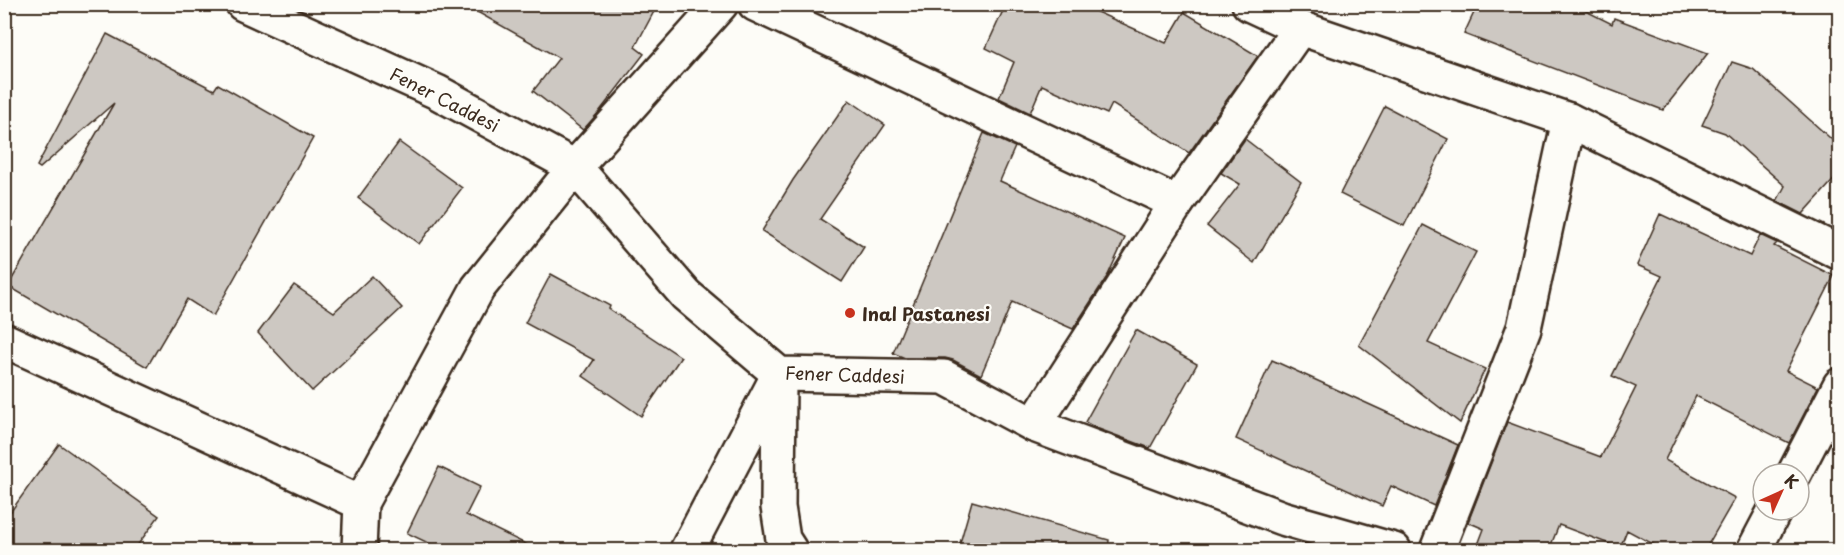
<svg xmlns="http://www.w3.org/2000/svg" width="1844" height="555" font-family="'Playpen Sans',sans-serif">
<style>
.building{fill:#cdc8c2;stroke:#3b2a1e;stroke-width:1.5}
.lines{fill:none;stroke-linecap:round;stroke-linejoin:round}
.minor-casing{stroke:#3b2a1e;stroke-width:38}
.minor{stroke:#fdfcf7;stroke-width:33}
.poi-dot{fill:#c8321e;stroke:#fdfcf7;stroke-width:2}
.labels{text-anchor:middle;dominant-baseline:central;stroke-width:4.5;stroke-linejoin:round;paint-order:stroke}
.street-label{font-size:18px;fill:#3b2a1e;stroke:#fdfcf7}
.poi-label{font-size:18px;font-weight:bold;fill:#3b2a1e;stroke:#fdfcf7;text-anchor:start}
</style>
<rect width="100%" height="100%" fill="#fdfcf7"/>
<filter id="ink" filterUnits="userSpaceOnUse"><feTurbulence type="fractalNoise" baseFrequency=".0167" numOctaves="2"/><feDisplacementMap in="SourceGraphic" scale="12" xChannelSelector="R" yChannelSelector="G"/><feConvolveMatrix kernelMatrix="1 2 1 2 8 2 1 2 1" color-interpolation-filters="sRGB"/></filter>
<g filter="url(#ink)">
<g class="building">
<path d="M463,4H658L635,47L644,54L599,112L583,130L533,91L559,58Z"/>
<path d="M1006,4H1079L1166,43L1184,12L1258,56L1189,153L1112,104L1107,114L1042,85L1030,113L999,98L1014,62L986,48Z"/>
<path d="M1478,4H1572L1612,24L1614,18L1708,53L1663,110L1464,34Z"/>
<path d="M107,34L214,90L218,84L313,138L213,316L187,299L147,367L8,286L114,103L40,168L37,166Z"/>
<path d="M1732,62L1753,69L1839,146V174L1803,214L1777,201L1785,186L1725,133L1702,125Z"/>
<path d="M849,100L885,125L820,219L864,247L842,282L762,231L793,180Z"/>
<path d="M1385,106L1448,139L1404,226L1340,194Z"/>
<path d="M984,133L1015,147L1000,181L1125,238L1108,275L1073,329L1012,302L981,375L953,360L945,358H905L893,353Z"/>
<path d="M1245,139L1301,182L1254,263L1207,226L1240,184L1221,173Z"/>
<path d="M399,142L462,188L419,244L358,198Z"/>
<path d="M1660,214L1750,256L1760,235L1777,243L1774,246L1834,276L1786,371L1818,387L1789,443L1696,396L1665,460L1735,498L1705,550H1664L1627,530L1620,548L1559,525L1549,550H1476L1484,529L1468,522L1507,422L1601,457L1636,387L1612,376L1662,276L1637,265Z"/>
<path d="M1423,225L1476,252L1428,343L1485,369L1460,423L1359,345Z"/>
<path d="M551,274L610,306L609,309L681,357L641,416L583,376L594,360L525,323Z"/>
<path d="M372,276L402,308L312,391L258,333L294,285L334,312Z"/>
<path d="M1136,330L1197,364L1150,448L1096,428L1085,422Z"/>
<path d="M1272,360L1458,445L1434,506L1391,486L1382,506L1236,439Z"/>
<path d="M59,444L159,516L134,550H4V521Z"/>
<path d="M439,467L480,487L466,515L538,550H443L407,533Z"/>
<path d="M972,501L1109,540L1108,550H958Z"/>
</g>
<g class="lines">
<defs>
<g id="minor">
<path d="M243,4L437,92L575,167L686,295L779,374L944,377L1034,425L1282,518L1394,550"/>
<path d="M755,4L1177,203"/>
<path d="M1249,4L1300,28L1569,120L1840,253"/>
<path d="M4,340L361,503"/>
<path d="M779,379L778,507L783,539L790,550"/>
<path d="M1034,425L1177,203L1300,28"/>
<path d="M1794,474L1840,385"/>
<path d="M359,550L361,503L478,288L575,167L721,4"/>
<path d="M687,550L779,374"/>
<path d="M1437,550L1524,328L1569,120"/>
<path d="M1754,550L1775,510"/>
</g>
</defs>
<use href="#minor" class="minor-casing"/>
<use href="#minor" class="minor"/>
</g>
</g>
<circle class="poi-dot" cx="850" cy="313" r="6"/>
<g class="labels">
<g class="street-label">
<text transform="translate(445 99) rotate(27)">Fener Caddesi</text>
<text transform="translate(845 374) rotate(2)">Fener Caddesi</text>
</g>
<g class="poi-label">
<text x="862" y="313">Inal Pastanesi</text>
</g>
</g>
<rect width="1844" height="555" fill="none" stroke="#fdfcf7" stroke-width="24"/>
<rect x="12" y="12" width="1820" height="531" fill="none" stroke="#3b2a1e" stroke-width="2" filter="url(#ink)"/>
<g transform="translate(1781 492) rotate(45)"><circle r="28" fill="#fdfcf7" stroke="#afa8a0" stroke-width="1.5"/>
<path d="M0-4.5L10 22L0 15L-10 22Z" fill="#c8321e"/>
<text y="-9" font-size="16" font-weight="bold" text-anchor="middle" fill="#3b2a1e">K</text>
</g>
</svg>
